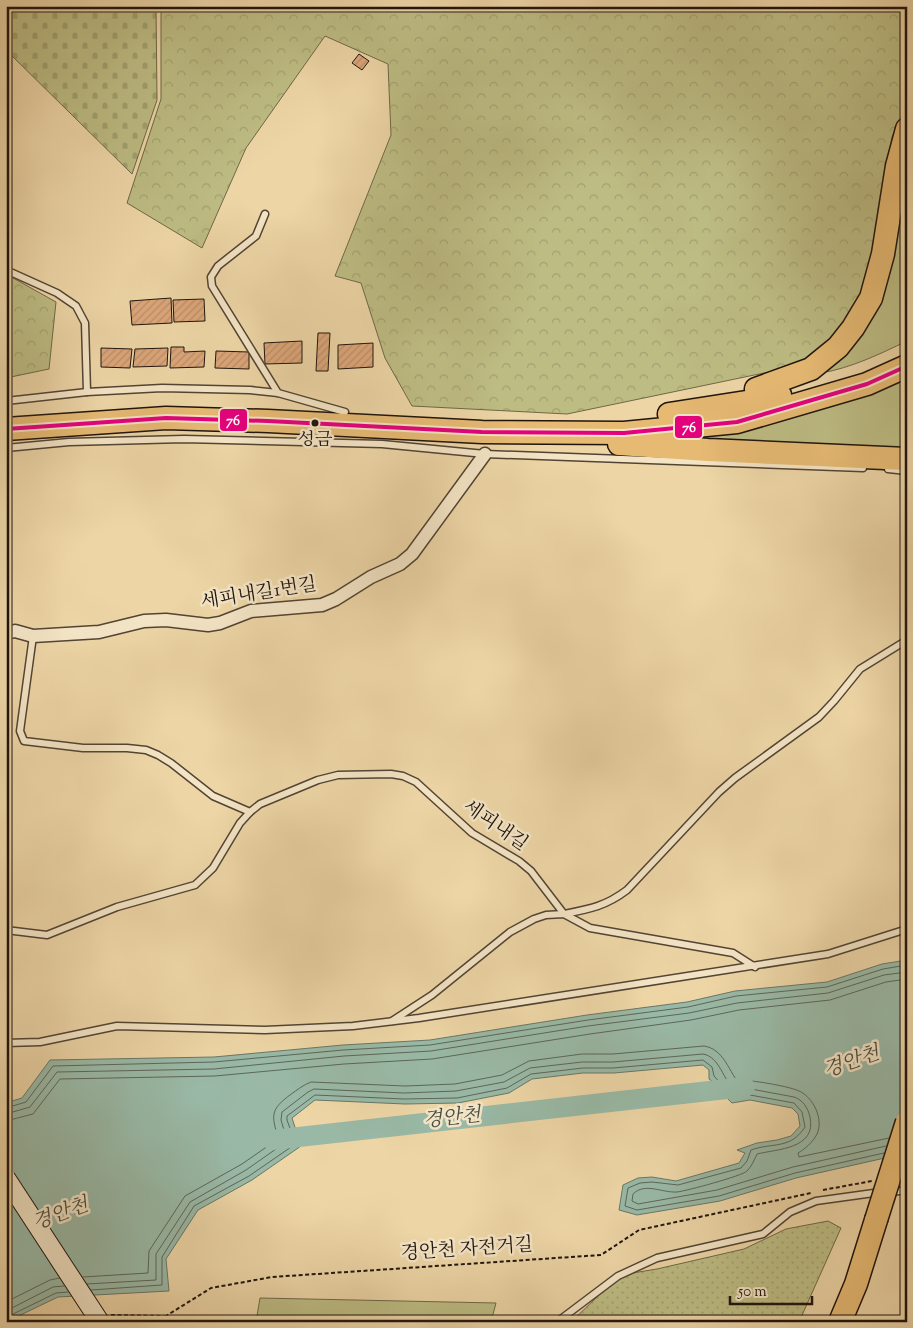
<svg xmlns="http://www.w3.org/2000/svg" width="913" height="1328" font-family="'Sorts Mill Goudy','Noto Serif KR',serif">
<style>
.green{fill:#bdbc83;stroke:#6e6848}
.forest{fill:url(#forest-crowns);stroke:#6e6848}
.cemetery{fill:url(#cemetery-stones);stroke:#6e6848}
.garden{fill:url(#garden-dots);stroke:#6e6848}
.water{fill:#99b9a6;stroke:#687769}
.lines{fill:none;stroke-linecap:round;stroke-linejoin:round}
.shore{stroke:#5c665a;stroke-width:1}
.river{stroke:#99b9a6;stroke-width:20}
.building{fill:url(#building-hatch);stroke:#1f140e}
.lane-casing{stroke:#524434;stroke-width:9}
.street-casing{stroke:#524434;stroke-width:15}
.highway-casing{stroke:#1f140e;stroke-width:25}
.path{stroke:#1f140e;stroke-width:2;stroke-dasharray:4 2.5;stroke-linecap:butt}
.lane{stroke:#f3e4c5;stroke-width:6}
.street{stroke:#f3e4c5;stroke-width:12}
.highway{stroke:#e6ba73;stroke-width:22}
.secondary-bridge-casing{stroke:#1f140e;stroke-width:20;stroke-linecap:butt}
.highway-bridge-casing{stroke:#1f140e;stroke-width:25;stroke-linecap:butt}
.secondary-bridge{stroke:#f3e4c5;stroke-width:18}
.highway-bridge{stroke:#e6ba73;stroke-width:22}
.bus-1-casing{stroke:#f3e4c5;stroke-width:8}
.bus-1{stroke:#e5007d;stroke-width:4}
.bus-dot{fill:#1f140e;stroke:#f3e4c5;stroke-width:2}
.labels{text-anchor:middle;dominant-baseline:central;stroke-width:5;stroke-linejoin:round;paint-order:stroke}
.bus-label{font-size:18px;fill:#1f140e;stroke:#f3e4c5}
.street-label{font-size:19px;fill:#1f140e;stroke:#f3e4c5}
.water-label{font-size:20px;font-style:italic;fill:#4a4e43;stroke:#f3e4c5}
.line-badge{stroke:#f3e4c5;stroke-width:2}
.badge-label{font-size:14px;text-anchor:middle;font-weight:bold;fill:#fff}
</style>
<defs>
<pattern id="forest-crowns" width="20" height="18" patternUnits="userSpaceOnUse" patternTransform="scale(1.25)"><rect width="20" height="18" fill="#bdbc83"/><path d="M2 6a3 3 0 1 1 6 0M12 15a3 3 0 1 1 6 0" fill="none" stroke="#a2a170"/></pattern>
<pattern id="cemetery-stones" width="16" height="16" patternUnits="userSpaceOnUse" patternTransform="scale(1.25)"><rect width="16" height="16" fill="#bdbc83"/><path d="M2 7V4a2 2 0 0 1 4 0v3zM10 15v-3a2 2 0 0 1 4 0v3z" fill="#a2a170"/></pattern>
<pattern id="garden-dots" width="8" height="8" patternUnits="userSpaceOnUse" patternTransform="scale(1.25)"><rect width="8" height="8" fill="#bdbc83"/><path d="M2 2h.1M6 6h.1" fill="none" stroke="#a2a170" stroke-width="1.8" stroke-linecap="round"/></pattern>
<pattern id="building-hatch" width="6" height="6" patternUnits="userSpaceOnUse" patternTransform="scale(1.25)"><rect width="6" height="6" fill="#dba67a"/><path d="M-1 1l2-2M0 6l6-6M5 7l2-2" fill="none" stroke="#bc8e68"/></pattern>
</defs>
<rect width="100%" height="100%" fill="#edd5a6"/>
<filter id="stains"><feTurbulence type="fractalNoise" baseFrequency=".004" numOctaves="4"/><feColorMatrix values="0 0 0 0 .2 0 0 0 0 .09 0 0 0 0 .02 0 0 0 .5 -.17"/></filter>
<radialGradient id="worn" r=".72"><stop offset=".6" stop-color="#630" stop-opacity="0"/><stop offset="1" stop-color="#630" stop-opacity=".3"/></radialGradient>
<g class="green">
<path d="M907,157V341C880,354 851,368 821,373Z"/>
<path d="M907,375V453L675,440Z"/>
<path d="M260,1298L496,1303L491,1322H256Z"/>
</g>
<g class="forest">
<path d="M161,6H907V105L892,137L878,229L864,292L823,353L788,368L567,414L412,406L385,358L361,283L335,276L391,135L388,64L325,36L246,148L202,248L127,203L161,99Z"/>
<path d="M6,274L56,302L49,369L6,378Z"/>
</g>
<path class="cemetery" d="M6,6H156L157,100L132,174L6,50Z"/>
<path class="garden" d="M828,1221L841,1228L799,1322H571L620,1275L657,1269L744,1249L786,1229Z"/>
<path class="water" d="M907,960V1153L796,1178L720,1201L637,1215L619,1210L623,1185L638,1178L652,1177L676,1181L739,1163L745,1153L737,1150L757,1143L777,1140L791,1136L800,1126L798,1114L792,1108L750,1100L732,1103C724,1096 718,1085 709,1079V1070L703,1065L614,1073H583L532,1079L509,1093L458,1103L405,1104L315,1100L292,1118L301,1146L252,1180L198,1210L166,1259L169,1291L58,1297L6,1322V1103L22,1098L50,1060L214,1057L343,1045L430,1040L587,1015L687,1002L735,991L827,982L882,964Z"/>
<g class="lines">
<g class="shore">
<path d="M6,1108L26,1102L53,1066L214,1062L343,1050L430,1045L588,1020L688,1007L736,996L827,987L883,969L907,965"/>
<path d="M6,1114L30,1107L57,1072L214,1069L344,1056L431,1051L588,1026L689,1013L737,1003L828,993L884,975L907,972"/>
<path d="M6,1121L33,1114L60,1079L215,1076L344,1064L432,1059L590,1034L691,1020L739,1010L830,1000L886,982L907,979"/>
<path d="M83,1277L148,1273L149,1251L185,1196L242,1164L278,1139V1137C271,1115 271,1109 290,1095C297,1090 303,1085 311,1082L405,1086L455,1084L502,1075L529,1061L582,1054H613L704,1046C723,1049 728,1069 738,1082C741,1082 745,1081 749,1081C758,1081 791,1087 799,1091C813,1097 824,1119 817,1134C813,1142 805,1149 798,1153L799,1157L889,1138"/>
<path d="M87,1284L156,1280V1254L190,1202L246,1170L286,1142L287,1140L281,1120L282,1112L308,1092L314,1089L404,1093L456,1091L504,1082L530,1068L582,1062H613L703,1054C720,1057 723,1080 735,1091L751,1089L794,1097C803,1100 808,1108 810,1117C817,1149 777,1149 757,1154C754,1160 752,1166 747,1171C742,1176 686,1191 677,1192C662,1193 645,1182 633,1194L632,1201L638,1204L717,1190L793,1167L886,1146"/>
<path d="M91,1290L162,1285V1257L194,1206L249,1176L294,1145L295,1142L287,1120V1116L315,1095L404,1099L457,1098L507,1088L531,1074L583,1068H613L703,1060L712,1067L714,1076L733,1097L750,1095L794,1103L802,1112L805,1127C790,1150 773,1142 751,1150L747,1161L741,1168L678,1185L652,1182L640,1183L628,1188L625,1206L637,1210L719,1196L795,1173L884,1153"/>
<path d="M6,1302L50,1280L60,1278"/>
<path d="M6,1311L53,1287L64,1286"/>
<path d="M8,1322V1318L11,1315L56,1293L68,1292"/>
</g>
<path class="river" d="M272,1140L745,1087"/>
</g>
<g class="building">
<path d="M359,54L369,61L362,70L352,63Z"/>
<path d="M171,298L172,323L132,325L130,301Z"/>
<path d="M204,299L205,321L174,322L173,300Z"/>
<path d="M318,333H330L328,371H316Z"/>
<path d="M302,341V363L265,364L264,343Z"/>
<path d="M373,343V367L338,369V345Z"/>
<path d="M171,347H184V352L205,351L204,367L170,368Z"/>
<path d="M101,348L132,349L130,368L101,367Z"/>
<path d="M168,348L167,366L133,367L135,349Z"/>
<path d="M216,351L249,352V369L215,368Z"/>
</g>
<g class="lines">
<defs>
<g id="lane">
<path d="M265,214L256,236L218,266L211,277L212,286L278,393"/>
<path d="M6,270L57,293L76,306L85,323L87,392"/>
<path d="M6,401L87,392L162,388L250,390L278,393L345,412"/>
<path d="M6,448L69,442L184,439L382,444L485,454L863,468"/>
<path d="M888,469L907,471"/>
<path d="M33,636L20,731L24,741L83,748H127L146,750L158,755L171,763L213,796L250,812"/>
<path d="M6,930L47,935L117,907L195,885L213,868L240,823L250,812L260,804L318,780L338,775L391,774L403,776L416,782L472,833L519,861L531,871L564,914C590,909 606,906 627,890L719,792L735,778L819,717L834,701L860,669L907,640"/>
<path d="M392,1021L432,995L510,932L534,919L546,915L564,914L590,928L733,953L755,967"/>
<path d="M6,1043L40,1042L117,1026L265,1030L353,1026L419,1018L828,954L907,929"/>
<path d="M891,1192L907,1190"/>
<path d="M557,1322L618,1276L657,1258L763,1234L790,1212L816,1201L881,1192"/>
</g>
<path id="street" d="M6,633L15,631L33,636L99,632L144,621L166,620L208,625L220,623L251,611L322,605L336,599L371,577L400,564L412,554L485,454"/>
<g id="highway">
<path d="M756,389L811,369L838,347L853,328L871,298L883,254L897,166L907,129"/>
<path d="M669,414L759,400L780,395"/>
<path d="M6,429L166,418L268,421L482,432L624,433L737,422L867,384L907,366"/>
<path d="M619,444L708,450L907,459"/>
<path d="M840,1322L856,1284L876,1220"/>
</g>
</defs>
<use href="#lane" class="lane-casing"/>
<use href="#street" class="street-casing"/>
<use href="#highway" class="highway-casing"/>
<g class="path">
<path d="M823,1190L872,1181"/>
<path d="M111,1315L164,1316"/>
<path d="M64,1322L82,1319"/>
<path d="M153,1322L166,1316L211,1288L272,1277L601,1255L639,1230L811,1193"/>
</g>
<use href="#lane" class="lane"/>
<use href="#street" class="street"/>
<use href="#highway" class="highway"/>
<defs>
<path id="secondary-bridge" d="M6,1178L100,1322"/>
<path id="highway-bridge" d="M876,1220L907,1122"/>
</defs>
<use href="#secondary-bridge" class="secondary-bridge-casing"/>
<use href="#highway-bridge" class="highway-bridge-casing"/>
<use href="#secondary-bridge" class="secondary-bridge"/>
<use href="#highway-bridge" class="highway-bridge"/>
<defs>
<path id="bus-1" d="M6,429L166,418L268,421L482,432L624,433L737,422L867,384L907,366"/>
</defs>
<use href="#bus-1" class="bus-1-casing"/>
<use href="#bus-1" class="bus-1"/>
</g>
<circle class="bus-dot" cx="315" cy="423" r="4.5"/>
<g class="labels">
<g class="bus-label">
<text x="315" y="441">성금</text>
</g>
<g class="street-label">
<text transform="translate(259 594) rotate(-9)">세피내길1번길</text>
<text transform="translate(495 826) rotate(35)">세피내길</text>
<text transform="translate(467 1250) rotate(-4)">경안천 자전거길</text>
</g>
<g class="water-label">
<text transform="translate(852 1063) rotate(-19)">경안천</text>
<text transform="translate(452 1119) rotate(-6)">경안천</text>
<text transform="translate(61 1215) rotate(-20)">경안천</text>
</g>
</g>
<g class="line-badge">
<rect x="219" y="408" width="29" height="24" rx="5" fill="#e5007d"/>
<rect x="674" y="415" width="29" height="24" rx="5" fill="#e5007d"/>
</g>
<g class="badge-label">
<text x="233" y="425">76</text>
<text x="689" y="432">76</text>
</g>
<rect width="913" height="1328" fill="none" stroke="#edd5a6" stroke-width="25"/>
<rect x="8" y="8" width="898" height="1313" fill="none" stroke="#1f140e" stroke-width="2.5"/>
<rect x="12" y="12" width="888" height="1303" fill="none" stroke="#1f140e"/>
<path d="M730 1296v8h82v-8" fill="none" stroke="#1f140e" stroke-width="2.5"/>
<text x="738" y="1296" font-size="15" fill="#1f140e" stroke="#f3e4c5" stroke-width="4" paint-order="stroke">50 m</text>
<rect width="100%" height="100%" filter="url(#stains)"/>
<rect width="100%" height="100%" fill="url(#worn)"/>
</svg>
